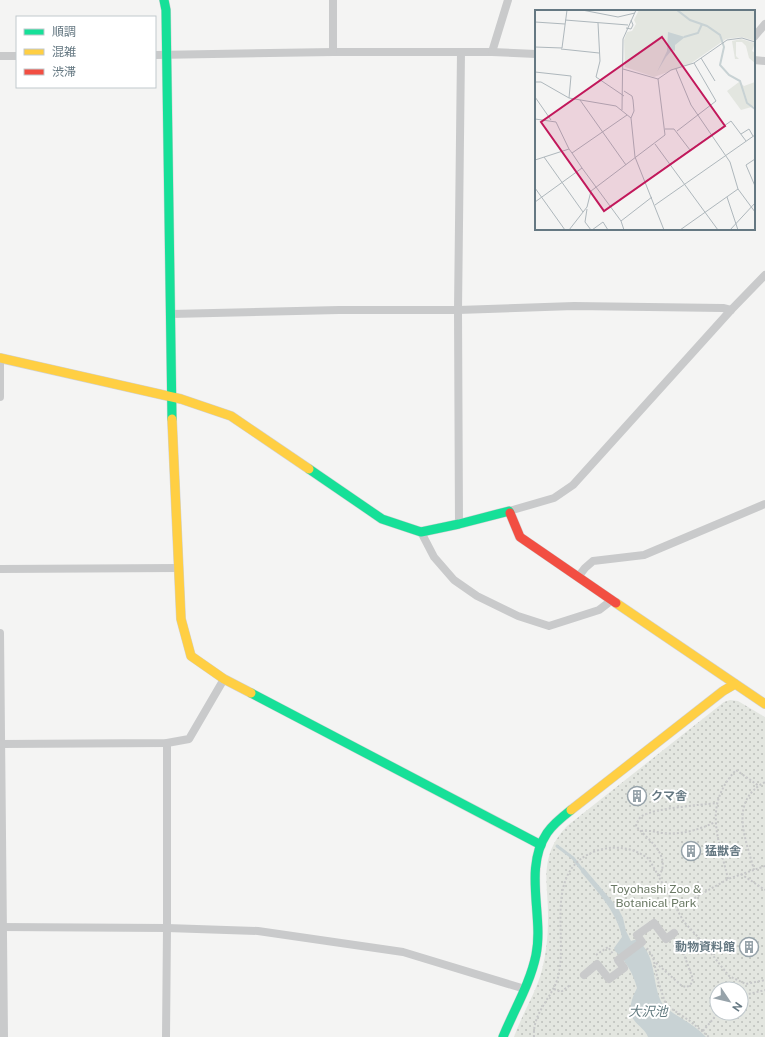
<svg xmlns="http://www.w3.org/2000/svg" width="765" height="1037" font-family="'Public Sans','Noto Sans JP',sans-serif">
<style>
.park{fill:url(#park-dots);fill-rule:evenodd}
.water{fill:#c8d2d4}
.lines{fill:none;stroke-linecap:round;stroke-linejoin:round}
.stream{stroke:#c8d2d4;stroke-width:3}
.fast-casing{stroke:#d1d2d3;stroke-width:10}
.slow-casing{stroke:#d1d2d3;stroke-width:10}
.jam-casing{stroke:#d1d2d3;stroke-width:10}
.path{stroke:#c6c7c8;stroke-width:2;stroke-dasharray:2 2;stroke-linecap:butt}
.street{stroke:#c9cacb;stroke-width:8}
.fast{stroke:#16e098;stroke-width:9}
.slow{stroke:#ffcf43;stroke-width:9}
.jam{stroke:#f24e42;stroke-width:9}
.labels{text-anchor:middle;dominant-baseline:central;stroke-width:4;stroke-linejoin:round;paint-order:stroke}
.poi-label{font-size:12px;font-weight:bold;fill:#657882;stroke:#fff;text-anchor:start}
.park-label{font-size:12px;fill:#6a7964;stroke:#fff}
.water-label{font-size:13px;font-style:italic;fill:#617a7f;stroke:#fff}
.inset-river{fill:none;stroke:#c8d2d4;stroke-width:2}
.inset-road{fill:none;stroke:#aeb7bc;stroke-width:1}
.view{fill:#c2185b;fill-opacity:0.15;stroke:#c2185b;stroke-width:2}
.inset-edge{fill:none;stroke:#657882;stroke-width:2}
</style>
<defs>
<pattern id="park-dots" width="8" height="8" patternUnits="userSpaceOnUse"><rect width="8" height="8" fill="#e3e6e0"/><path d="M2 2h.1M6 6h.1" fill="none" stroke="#bcbfbb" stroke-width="1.8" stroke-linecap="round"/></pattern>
</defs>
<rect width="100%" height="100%" fill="#f4f4f3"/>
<path class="park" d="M730,700L738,701L765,717V1037H514C522,1014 536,993 542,970C546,954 548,937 548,921C549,884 537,858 567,826L724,702ZM717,989H741V1013H717Z"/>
<path class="water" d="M583,867L618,908L623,918L626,931L631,941L637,939C659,959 650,982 663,1005C665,1008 670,1010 673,1013C684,1020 697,1027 706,1037H648C645,1029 639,1027 634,1020C627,1010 632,998 637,988C633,973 626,961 615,951L614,948L622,937C617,912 597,891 581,872Z"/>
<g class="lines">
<path class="stream" d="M557,846L573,858L583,871"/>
<defs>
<g id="fast">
<path d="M164,0L166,10L172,419"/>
<path d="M309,469L382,519L421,532L459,524L509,511L510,513"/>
<path d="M251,693L541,845"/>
<path d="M503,1037C514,1010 530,984 536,955C544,916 523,869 547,833C553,824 562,817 571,810"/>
</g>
<g id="slow">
<path d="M0,358L181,399L231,416L309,469"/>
<path d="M172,419L181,619L191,656L224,679L251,693"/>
<path d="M616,603L765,704"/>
<path d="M571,810L723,691L735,684"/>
</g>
<path id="jam" d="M510,513L520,537L616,603"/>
</defs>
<use href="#fast" class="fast-casing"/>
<use href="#slow" class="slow-casing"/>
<use href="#jam" class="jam-casing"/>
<g class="path">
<path d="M641,831C649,830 655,832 663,833C681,835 699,830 715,822"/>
<path d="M754,870C746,839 728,802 765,782"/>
<path d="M741,874L765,890"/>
<path d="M659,876C672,855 648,840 636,826C637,822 639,818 642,816C655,808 700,805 717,803"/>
<path d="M728,879C718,836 703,806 736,770L759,786"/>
<path d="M677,908L728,879L765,866"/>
<path d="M647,948L653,957L658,981L666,1005L690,1021L709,1037"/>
<path d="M596,955L608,947L613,954"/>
<path d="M656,963L682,986L687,987L691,984L693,979L683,952L681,939"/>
<path d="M554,989L561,992L570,985"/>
<path d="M741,996L765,990"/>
<path d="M703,1031L718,1013"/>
<path d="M534,1037C532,1011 555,996 559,973C567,931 543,867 599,850C617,845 634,848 649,859L684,922L699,938L729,976L746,984L765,980"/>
</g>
<g class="street">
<path d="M333,0V52H461L458,310L459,524"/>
<path d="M754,37L765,24"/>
<path d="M461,52H492L508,0"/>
<path d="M492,52L536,54"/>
<path d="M155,55L333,52"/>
<path d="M0,56H17"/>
<path d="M754,60L765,61"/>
<path d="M171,314L339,310H458L574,306L723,308L731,310"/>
<path d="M0,397V358"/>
<path d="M509,511L554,498L573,485L731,310L765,275"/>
<path d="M421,532L434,557L454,580L477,596L518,616L549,626L599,610L612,600"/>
<path d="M0,569L179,568"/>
<path d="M578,577L585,568L593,561L644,555L765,504"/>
<path d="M0,633L4,1037"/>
<path d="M2,744L167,743L189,739L224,679"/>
<path d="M0,927L167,928L258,931L403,952L525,989"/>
<path d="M584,975L597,964L609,979L624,968L618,960L642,942L637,935L654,923L666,939L674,933"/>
<path d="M166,1037L167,928V743"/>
</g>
<use href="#fast" class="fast"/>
<use href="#slow" class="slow"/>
<use href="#jam" class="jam"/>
</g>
<defs>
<symbol id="building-ring" viewBox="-11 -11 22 22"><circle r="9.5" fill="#fff" stroke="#97a3aa" stroke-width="1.5"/><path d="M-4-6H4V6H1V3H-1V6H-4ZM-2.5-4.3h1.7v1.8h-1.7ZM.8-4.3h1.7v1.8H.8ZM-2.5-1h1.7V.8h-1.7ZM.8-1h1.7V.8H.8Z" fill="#97a3aa"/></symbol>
</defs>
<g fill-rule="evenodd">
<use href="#building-ring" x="626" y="785" width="22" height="22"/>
<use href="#building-ring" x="680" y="840" width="22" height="22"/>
<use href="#building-ring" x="738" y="936" width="22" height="22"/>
</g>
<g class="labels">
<g class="poi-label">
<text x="651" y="796">クマ舎</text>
<text x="705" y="851">猛獣舎</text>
<text x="735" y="947" text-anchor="end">動物資料館</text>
</g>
<g class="park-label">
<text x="656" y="889">Toyohashi Zoo &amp;<tspan x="656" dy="14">Botanical Park</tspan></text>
</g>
<g class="water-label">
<text x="648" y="1011">大沢池</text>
</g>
</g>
<g transform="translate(535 10)">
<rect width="220" height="220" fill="#f4f4f3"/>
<path d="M206,29L220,33L217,41L220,43V53L214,48L211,36L207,32H201V46L204,49H200L197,31ZM204,72L209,76L220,72V96L206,100L192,81Z" fill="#e3e6e0"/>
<path d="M104,0H220V31L207,27L191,29L155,54L119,67L90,57L89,30L92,22L97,21L101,14L99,10Z" fill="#e3e6e0"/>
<path d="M133,22L150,27L140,35V41L137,40L131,47L122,62L132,41Z" fill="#c8d2d4"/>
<path class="inset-river" d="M142,0L155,10L172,16L185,25L189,37L185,55L194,65L205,71L212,93L220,99M149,27L163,23L167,14"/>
<path class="inset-road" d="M47,0L83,7L100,3M30,10L93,15M0,12L30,14M63,13L65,51L61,67L89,86M91,18L96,19L98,15L96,10M0,37L27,38L32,0M26,39L64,43M166,48L180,71M88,59L123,69L136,60L159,53L192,30L207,28L220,32M141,59L156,95L195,152L203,179L220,202M0,62L36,66L34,88M0,72H6L34,88L81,96L96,108L100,147L129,220M89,81L97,86L98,90L99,101L96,108M0,87L16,110M45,90L91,155M87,100L88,29L101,0M0,109L21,112L34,139M130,119H139L155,140M142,121L181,91L159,53M206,124L214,119L218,126M120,134L183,220M9,147L48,202M220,149L211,155L220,176M0,150L34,139L37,143M47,158L86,211M110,172L196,111L211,131M0,178L30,220M192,187L203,220M0,192L47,158L37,143L92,105M120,195L220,125M52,199L50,212L56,220M34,220L52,197L56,181L130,125L123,69M57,220L68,212L73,220M89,220L86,211L117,187M145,220L203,179M195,220L220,193"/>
<path class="view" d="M127,27L190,116L69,201L6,112Z"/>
<rect width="220" height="220" class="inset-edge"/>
</g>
<rect x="16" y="16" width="140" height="72" fill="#ffffff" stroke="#c1c9cd"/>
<rect x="24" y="29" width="20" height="6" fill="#16e098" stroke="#c1c9cd"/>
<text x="52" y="36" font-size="12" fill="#657882">順調</text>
<rect x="24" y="49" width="20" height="6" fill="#ffcf43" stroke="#c1c9cd"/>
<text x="52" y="56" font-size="12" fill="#657882">混雑</text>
<rect x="24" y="69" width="20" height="6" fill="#f24e42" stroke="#c1c9cd"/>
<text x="52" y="76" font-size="12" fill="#657882">渋滞</text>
<g transform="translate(729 1001) rotate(125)"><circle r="19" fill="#ffffff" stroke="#c1c9cd"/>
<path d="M0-3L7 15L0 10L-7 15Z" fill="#97a3aa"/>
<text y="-6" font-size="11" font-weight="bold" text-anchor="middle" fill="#657882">N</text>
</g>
</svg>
